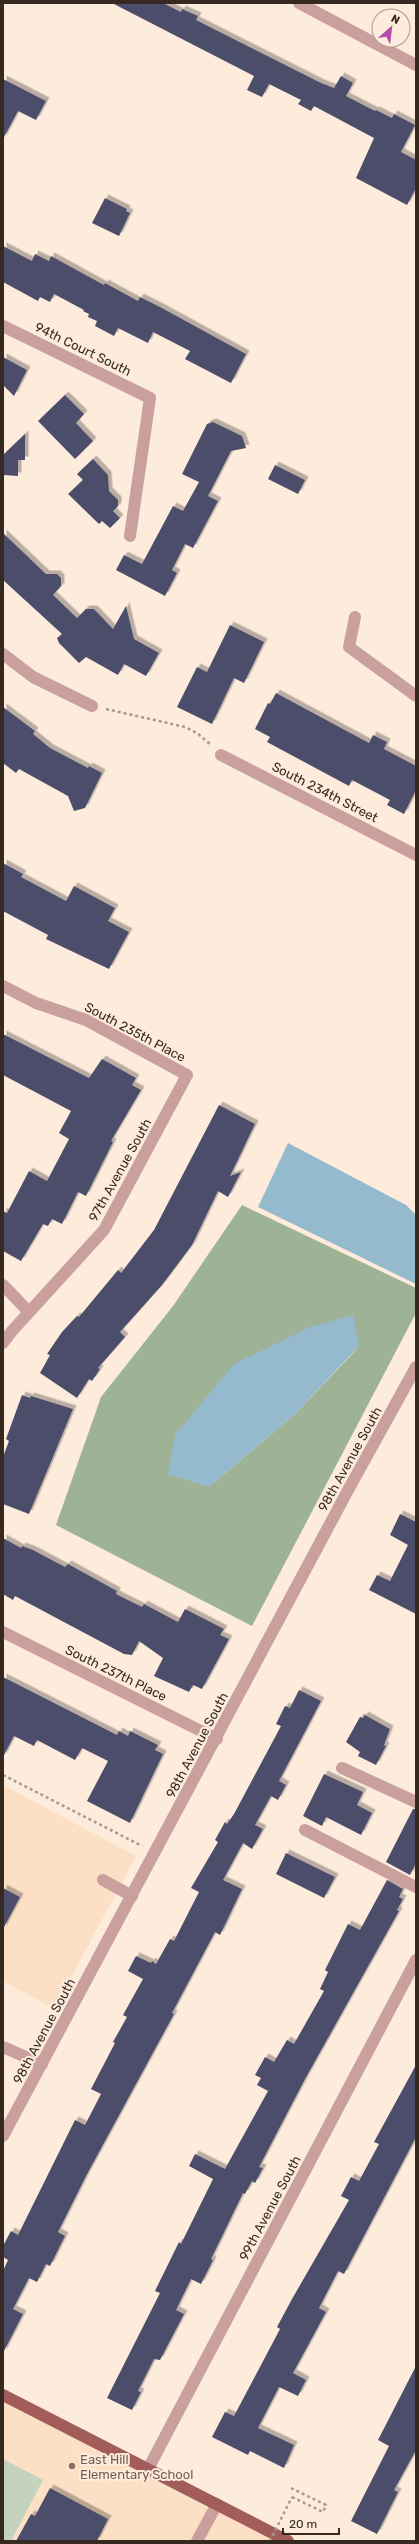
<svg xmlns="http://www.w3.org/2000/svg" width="419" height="2544" font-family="Rubik,sans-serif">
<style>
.built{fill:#fce0c6}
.green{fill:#c3d3be}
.forest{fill:#9eb395;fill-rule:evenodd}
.water{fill:#95b9cd}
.building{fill:#4b4d6b;filter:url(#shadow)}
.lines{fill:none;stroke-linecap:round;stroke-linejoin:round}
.path{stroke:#aa9a8d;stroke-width:2.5;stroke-dasharray:3 3;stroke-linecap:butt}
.minor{stroke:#c9a09e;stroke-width:12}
.major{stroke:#a25d5b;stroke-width:12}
.path-bridge{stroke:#aa9a8d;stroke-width:2.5;stroke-dasharray:3 3;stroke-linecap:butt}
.education-dot{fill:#8d6e63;stroke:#fdebdb;stroke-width:1.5}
.labels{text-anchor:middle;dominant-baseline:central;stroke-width:4;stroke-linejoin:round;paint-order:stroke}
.street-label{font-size:13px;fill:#362a20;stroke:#fdebdb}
.education-label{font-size:13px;fill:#785e54;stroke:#fdebdb;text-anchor:start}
</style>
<defs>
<filter id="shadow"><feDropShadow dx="3.5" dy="-3.5" stdDeviation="0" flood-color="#0004"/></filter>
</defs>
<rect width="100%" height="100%" fill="#fdebdb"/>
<g class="built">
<path d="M3,1785L136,1856L54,2009L3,1981Z"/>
<path d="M3,2395L288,2541H3Z"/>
</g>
<path class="green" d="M3,2459L43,2480L11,2541H3Z"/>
<path class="forest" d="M242,1205L416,1288V1313L252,1626L56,1525L101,1397L173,1306ZM359,1347L295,1414L209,1487Z"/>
<g class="water">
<path d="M288,1143L406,1205L416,1215V1284L258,1207Z"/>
<path d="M353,1315L359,1346L295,1414L209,1487L168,1474L175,1435L234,1364L310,1327Z"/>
</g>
<g class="building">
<path d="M112,3H163L181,12L182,9L198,16L196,20L321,83L334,88L341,76L353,83L346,96L375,111L376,110L392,118L394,114L415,125L401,152L416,160V188L407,205L356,178L374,138L314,106L311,111L298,104L301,100L269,84L262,97L247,90L254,76Z"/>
<path d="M3,79L46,101L36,120L18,111L3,139Z"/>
<path d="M105,198L127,209L126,211L130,213L119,236L92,223Z"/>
<path d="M3,246L32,261L35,254L49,261L51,256L104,285L105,283L138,301L140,297L160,307L246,354L231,383L229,382L185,359L190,351L153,332L148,343L118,328L114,336L95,326L97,321L88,317L89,314L83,311L84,310L54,294L50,302L40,297L38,301L3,282Z"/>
<path d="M3,357L27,370L14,396L3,385Z"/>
<path d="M65,395L84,414L76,423L93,441L75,459L38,421Z"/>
<path d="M213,422L242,436L246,448L231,451L208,496L218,501L193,548L185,544L172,570L177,573L165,596L116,570L124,555L142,564L173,506L183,511L199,482L182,474L207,424Z"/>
<path d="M25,434V460H18V476L3,475V455Z"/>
<path d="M93,459L108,475L109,491L118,500V506L113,511L120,518L110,528L102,521L99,524L68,494L83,480L77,474Z"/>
<path d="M275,465L305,480L298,494L268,479Z"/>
<path d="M3,533L46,574H57L61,578V586L53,595L77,618L86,609H94L113,629L126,606L134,639L159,653L146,676L124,664L118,675L86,657L79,663L59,643L57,638L62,634L3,580Z"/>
<path d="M230,625L264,642L244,683L234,678L212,724L177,707L197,667L207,672Z"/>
<path d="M276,693L369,743L373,735L387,742L384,749L416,766V790L404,814L387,805L390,800L352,780L349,786L267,742L270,737L255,729L268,703L270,704Z"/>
<path d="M3,707L35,731L33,734L50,748L88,768L89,766L102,773L85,808L74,811L68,796L19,769L16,773L3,763Z"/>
<path d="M3,863L23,874L21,877L66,901L74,886L115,908L108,921L129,932L109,969L46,939L48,935L3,911Z"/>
<path d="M3,1034L89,1078L102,1059L136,1078L132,1085L141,1090L111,1141L113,1142L86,1196L78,1192L62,1224L52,1219L48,1226L43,1224L21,1261L3,1251V1211L7,1213L29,1171L47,1181L69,1139L59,1133L71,1111L3,1075Z"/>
<path d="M219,1105L255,1124L230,1176L241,1172L228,1197L218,1191L192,1245L162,1285L120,1332L125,1337L98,1368L100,1369L92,1381L89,1379L77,1398L40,1373L50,1355L47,1354L62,1332L77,1316L79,1317L118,1270L121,1273L154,1230Z"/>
<path d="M22,1395L30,1398L31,1396L73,1409L29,1514L3,1504V1457L9,1441L6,1439Z"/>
<path d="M400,1514L416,1522V1614L369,1590L377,1575L390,1581L408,1545L390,1535Z"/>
<path d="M3,1538L21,1548L22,1546L33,1550L65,1567L68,1564L117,1591L116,1594L142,1607L144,1604L178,1622L185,1609L224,1629L220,1635L229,1639L202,1689L193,1685L189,1692L154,1676L163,1658L139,1641L132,1655L124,1654L15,1596L13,1600L3,1594Z"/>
<path d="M3,1677L117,1735L119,1731L128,1736L130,1731L158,1745L155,1750L163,1754L130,1823L87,1801L108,1761L82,1748L75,1760L37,1740L34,1746L14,1736L3,1757Z"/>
<path d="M299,1690L321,1701L279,1781L286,1785L278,1800L271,1796L255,1825L263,1829L252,1849L243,1843L223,1880L242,1889L220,1935L215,1932L172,2013L174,2014L86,2176L58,2232L65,2236L50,2266L46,2264L37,2282L29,2278L13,2309L23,2314L3,2353V2271L8,2260L3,2257V2246L11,2231L18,2235L75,2120L85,2125L101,2094L91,2089L115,2043L113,2042L127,2017L123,2015L143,1979L128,1971L136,1956L151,1963L152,1961L156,1964L170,1939L174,1941L199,1892L191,1888L218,1842L215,1840L225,1822L227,1824L234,1814L281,1726L276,1724L285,1706L290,1708Z"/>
<path d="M365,1715L390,1729L384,1745L386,1746L376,1765L358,1756L360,1752L346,1742L360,1717L363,1718Z"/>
<path d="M324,1774L363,1792L357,1805L372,1813L361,1835L326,1817L322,1826L303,1816Z"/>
<path d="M413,1809H416V1863L410,1875L386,1862Z"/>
<path d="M286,1853L335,1877L324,1898L276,1874Z"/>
<path d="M387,1880L403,1889L399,1897L403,1899L397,1910L399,1911L305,2079L259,2167L263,2168L255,2183L252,2181L245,2194L243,2193L211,2259L213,2260L201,2284L191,2279L176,2310L184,2314L160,2360L154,2359L138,2391L141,2392L132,2410L107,2398L160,2293L155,2291L179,2242L181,2244L213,2179L189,2166L195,2154L225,2169L268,2091L257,2085L261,2078L255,2075L265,2057L274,2062L287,2040L294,2044L324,1991L320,1989L328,1972L325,1970L348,1924L360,1930Z"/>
<path d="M3,1888L20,1897L3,1929Z"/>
<path d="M416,2065V2137L344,2274L338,2271L319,2308L326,2312L293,2373L306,2380L298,2396L279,2387L258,2428L294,2445L284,2468L250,2451L248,2455L212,2437L225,2412L234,2416L280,2329L277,2327L292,2299L349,2200L341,2196L351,2177L359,2181L379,2144L374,2142Z"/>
<path d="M416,2366V2450L394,2490L398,2492L377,2534L351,2521L389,2446L378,2440Z"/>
<path d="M50,2488L108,2519L97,2541H16L31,2514L35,2516Z"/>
</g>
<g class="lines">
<g class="path">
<path d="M106,709L185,727L197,733L211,745"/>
<path d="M3,1775L142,1846"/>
<path d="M291,2488L326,2505L323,2512L292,2497"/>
</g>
<g class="minor">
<path d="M299,3L416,65"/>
<path d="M3,326L150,398L130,536"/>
<path d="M355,617L349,647L416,696"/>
<path d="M3,654L33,677L92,706"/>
<path d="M221,755L416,855"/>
<path d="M3,986L36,1003L86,1020L187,1075L104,1230L12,1331L3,1343"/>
<path d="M3,1285L29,1312"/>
<path d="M3,1632L217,1739"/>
<path d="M342,1768L416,1802"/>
<path d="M305,1830L416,1887"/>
<path d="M103,1880L132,1896"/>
<path d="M3,2047L42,2064"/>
<path d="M3,2136L347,1492L416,1367"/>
<path d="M148,2469L416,1960"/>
<path d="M197,2541L217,2504"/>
</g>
<path class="major" d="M3,2395L288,2541"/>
<path class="path-bridge" d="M270,2541L292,2497"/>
</g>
<circle class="education-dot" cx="72" cy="2466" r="4"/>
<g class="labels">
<g class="street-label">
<text transform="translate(83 349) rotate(26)">94th Court South</text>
<text transform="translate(325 792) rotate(27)">South 234th Street</text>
<text transform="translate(135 1032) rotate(28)">South 235th Place</text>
<text transform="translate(120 1170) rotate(-61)">97th Avenue South</text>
<text transform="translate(350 1459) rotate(-61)">98th Avenue South</text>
<text transform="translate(116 1673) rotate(26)">South 237th Place</text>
<text transform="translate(197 1745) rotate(-62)">98th Avenue South</text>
<text transform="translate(44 2031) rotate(-62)">98th Avenue South</text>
<text transform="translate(270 2208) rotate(-62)">99th Avenue South</text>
</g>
<g class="education-label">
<text x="80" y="2459">East Hill<tspan x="80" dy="15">Elementary School</tspan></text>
</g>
</g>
<rect width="419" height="2544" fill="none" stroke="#362a20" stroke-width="8"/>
<g transform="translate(391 28) rotate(28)"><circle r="19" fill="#fdebdb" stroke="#ad9e90"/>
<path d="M0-3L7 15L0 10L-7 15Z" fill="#b94ba9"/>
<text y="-6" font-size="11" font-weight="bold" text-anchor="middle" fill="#362a20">N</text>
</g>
<path d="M283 2528v6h56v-6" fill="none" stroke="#362a20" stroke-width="2"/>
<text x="289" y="2528" font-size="12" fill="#362a20" stroke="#fdebdb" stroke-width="3" paint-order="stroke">20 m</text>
</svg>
